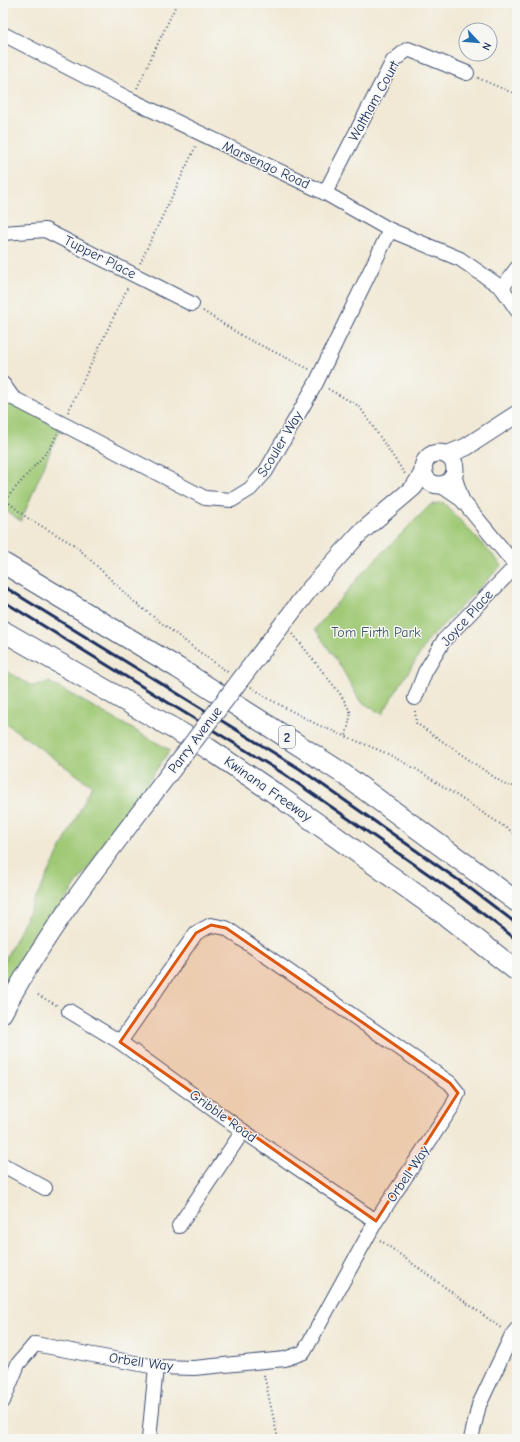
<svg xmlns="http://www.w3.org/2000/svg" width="520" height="1442" font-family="'Comic Neue',sans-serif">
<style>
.green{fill:#9fc975;stroke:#5d7c6a}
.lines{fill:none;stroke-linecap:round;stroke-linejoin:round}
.minor-casing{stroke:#3b4b70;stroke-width:16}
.major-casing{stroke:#3b4b70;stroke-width:19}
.highway-casing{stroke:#3b4b70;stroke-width:22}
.path{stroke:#3b4b70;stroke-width:2;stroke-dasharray:1 3;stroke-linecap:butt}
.minor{stroke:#fff;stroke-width:14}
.major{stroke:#fff;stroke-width:17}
.highway{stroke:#fff;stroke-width:20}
.rail{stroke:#1b2f5e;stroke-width:3}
.major-bridge-casing{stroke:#3b4b70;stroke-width:19;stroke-linecap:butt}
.major-bridge{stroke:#fff;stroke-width:17}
.marked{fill:#de5710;fill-opacity:0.2;stroke:#de5710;stroke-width:3;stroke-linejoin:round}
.labels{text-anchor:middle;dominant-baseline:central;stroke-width:3;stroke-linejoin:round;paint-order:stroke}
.shield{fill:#f6f6f2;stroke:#5d6b8a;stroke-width:1}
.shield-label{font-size:13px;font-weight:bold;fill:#1b2f5e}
.street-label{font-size:14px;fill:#1b2f5e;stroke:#f6f6f2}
.park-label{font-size:14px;fill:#3c5664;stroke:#f6f6f2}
</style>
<rect width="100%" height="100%" fill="#f6f6f2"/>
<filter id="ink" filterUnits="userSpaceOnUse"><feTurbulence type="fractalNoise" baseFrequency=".025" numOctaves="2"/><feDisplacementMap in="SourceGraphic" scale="8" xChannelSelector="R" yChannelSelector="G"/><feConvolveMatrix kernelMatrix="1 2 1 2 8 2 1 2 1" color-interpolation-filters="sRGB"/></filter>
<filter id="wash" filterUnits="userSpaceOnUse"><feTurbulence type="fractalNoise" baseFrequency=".012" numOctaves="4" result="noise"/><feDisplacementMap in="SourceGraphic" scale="16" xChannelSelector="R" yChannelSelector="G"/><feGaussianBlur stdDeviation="0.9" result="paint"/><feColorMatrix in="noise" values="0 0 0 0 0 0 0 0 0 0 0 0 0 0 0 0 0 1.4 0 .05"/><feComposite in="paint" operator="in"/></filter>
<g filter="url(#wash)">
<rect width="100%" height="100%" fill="#f1e9d5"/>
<g class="green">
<path d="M3,398L60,428L21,521L3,509Z"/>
<path d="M443,502L502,565L429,639L382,714L360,701L341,667L315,629L366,569L430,505Z"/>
<path d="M3,669L32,686L49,682L170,750L16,971L3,993V964L92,786L3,721Z"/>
</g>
</g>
<g filter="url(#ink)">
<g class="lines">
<defs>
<g id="minor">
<path d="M3,34L131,100L325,193L390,230L460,259L502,288L517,310"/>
<path d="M325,193L393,61L408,49L467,73"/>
<path d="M3,233L45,230L192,304"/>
<path d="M502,288L517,268"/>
<path d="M3,384L13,398L205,498L232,500L250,489L266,471L316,383L390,230"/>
<path d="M454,475L462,500"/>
<path d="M440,485L462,500L517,567"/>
<path d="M415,698L425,672L444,640L516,566"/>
<path d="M69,1011L120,1042L243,1131L376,1221"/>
<path d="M3,1165L45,1188"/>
<path d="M179,1226L243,1131"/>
<path d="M3,1401L18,1364L35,1344L156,1367L194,1368L285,1359L304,1352L376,1221L452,1107L458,1093L450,1083L226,928L211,925L196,933L120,1042"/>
<path d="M149,1439L156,1367"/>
<path d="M471,1439L479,1405L512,1335L517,1329"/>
</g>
<g id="major">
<circle cx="439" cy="469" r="16"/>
<path d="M446,455L466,447L517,414"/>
<path d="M253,663L308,591L359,534L414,487L424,471"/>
<path d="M3,1014C48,926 113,848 172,770"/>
</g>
<g id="highway">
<path d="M3,563L178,668L339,771L517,902"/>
<path d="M3,631L209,749L273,792L445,915L517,971"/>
</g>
</defs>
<use href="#minor" class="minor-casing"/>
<use href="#major" class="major-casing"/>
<use href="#highway" class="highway-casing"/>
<g class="path">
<path d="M478,78L517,95"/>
<path d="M137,88L177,3"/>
<path d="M140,263L196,146"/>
<path d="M203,311L244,337L309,369"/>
<path d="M328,389L359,406L405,474"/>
<path d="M68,412L128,287"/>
<path d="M3,498L26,517L76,546L133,601L194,648L229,673"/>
<path d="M5,500L51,447L57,434"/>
<path d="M293,634L341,695L351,713L346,736"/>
<path d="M251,687L269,699L318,725L386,753L416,769L517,835"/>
<path d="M415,711L416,723L507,786H517"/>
<path d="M38,995L58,1006"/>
<path d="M380,1240L501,1328"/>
<path d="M264,1375L278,1439"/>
</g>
<use href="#minor" class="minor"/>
<use href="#major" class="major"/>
<use href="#highway" class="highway"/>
<g class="rail">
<path d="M3,586L300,769L471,889L517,924"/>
<path d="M3,601L284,774L457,894L517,940"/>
</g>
<defs>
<path id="major-bridge" d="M172,770L253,663"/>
</defs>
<use href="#major-bridge" class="major-bridge-casing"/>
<use href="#major-bridge" class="major-bridge"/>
</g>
</g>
<path class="marked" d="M211,925L226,928L450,1083L458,1093L376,1221L120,1042L196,933Z"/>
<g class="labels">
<rect class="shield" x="279" y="726" width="16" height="22" rx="3"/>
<g class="shield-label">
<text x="287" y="737">2</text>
</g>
<g class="street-label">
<text transform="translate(374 101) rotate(-61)">Waltham Court</text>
<text transform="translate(266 165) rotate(25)">Marsengo Road</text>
<text transform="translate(100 257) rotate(27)">Tupper Place</text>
<text transform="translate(280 444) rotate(-59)">Scouler Way</text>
<text transform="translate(467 618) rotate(-48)">Joyce Place</text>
<text transform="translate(195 740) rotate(-53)">Parry Avenue</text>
<text transform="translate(268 789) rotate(35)">Kwinana Freeway</text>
<text transform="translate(223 1116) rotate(36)">Gribble Road</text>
<text transform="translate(408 1174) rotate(-56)">Orbell Way</text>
<text transform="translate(141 1362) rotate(8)">Orbell Way</text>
</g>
<g class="park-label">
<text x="376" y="632">Tom Firth Park</text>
</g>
</g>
<rect width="520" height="1442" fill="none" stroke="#f6f6f2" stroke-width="16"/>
<g transform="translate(478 42) rotate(116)"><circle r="19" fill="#f6f6f2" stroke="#9ea6b7"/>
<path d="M0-3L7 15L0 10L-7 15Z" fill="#1f6fb2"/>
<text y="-6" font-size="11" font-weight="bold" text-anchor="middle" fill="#1b2f5e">N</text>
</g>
</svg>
